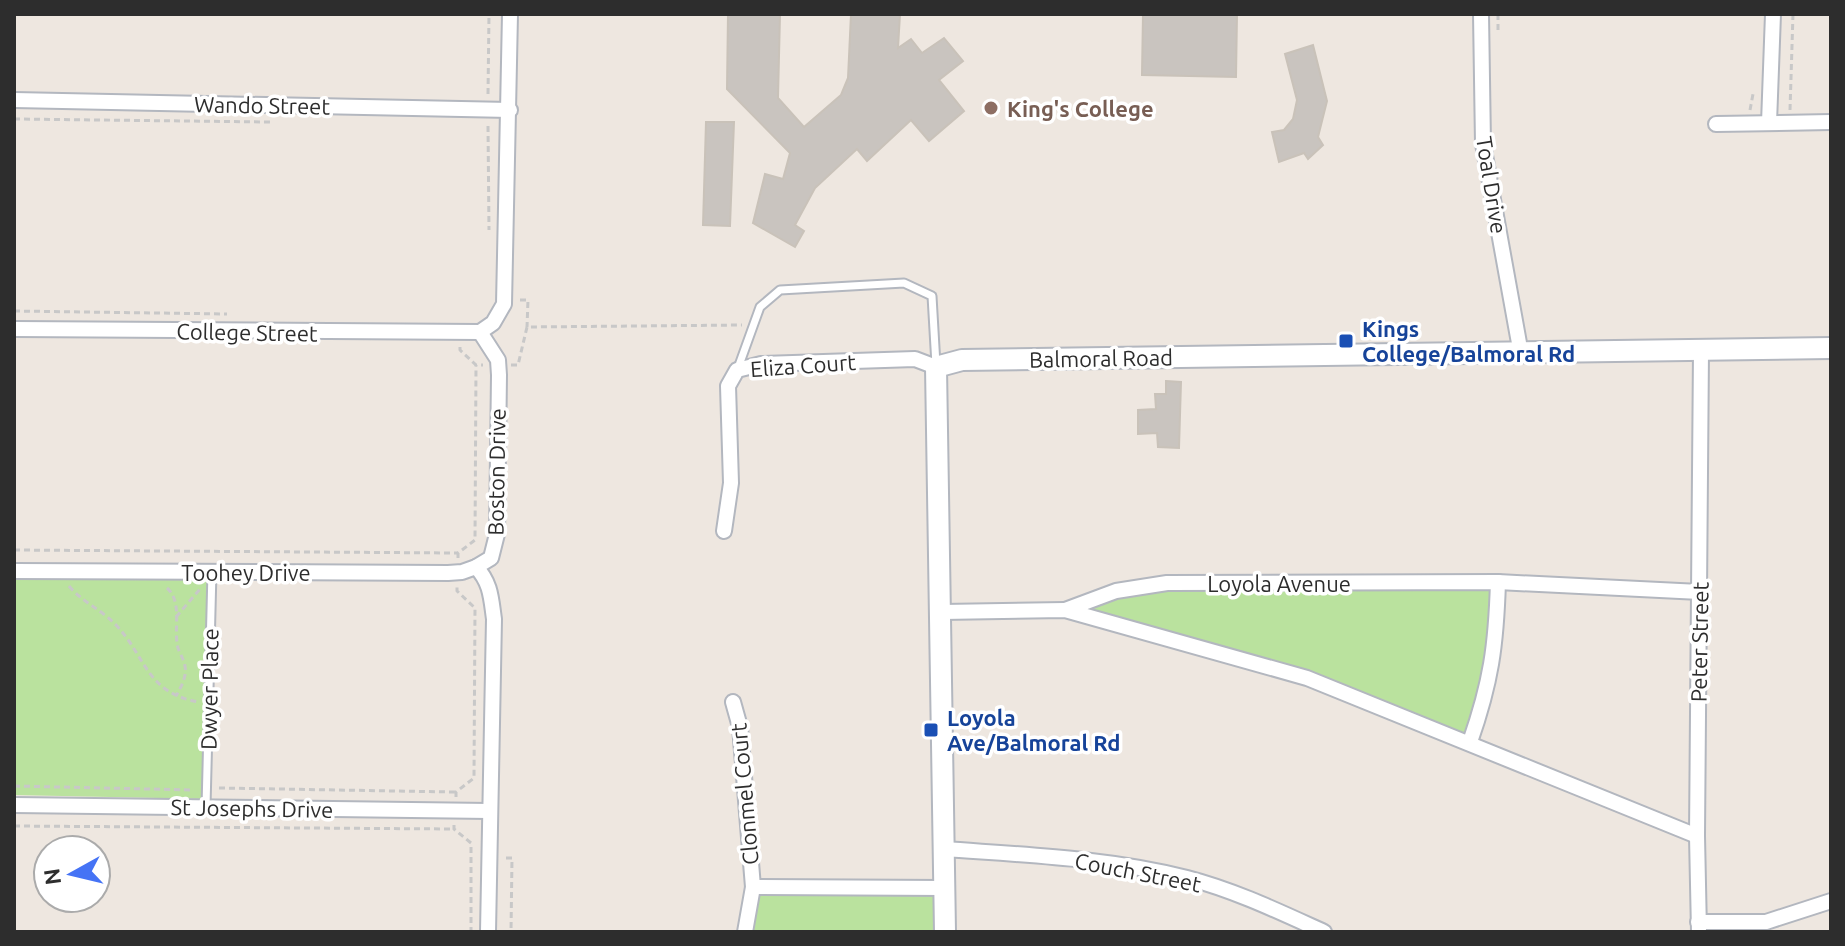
<svg xmlns="http://www.w3.org/2000/svg" width="1845" height="946" font-family="Ubuntu,sans-serif">
<style>
.green{fill:#bae29e}
.building{fill:#c9c4bf;stroke:#c9c2b9;stroke-width:2}
.lines{fill:none;stroke-linecap:round;stroke-linejoin:round}
.lane-casing{stroke:#b3b7bf;stroke-width:11}
.street-casing{stroke:#b3b7bf;stroke-width:18}
.secondary-casing{stroke:#b3b7bf;stroke-width:24}
.path{stroke:#c8c8c8;stroke-width:3;stroke-dasharray:6 4;stroke-linecap:butt}
.lane{stroke:#fff;stroke-width:7}
.street{stroke:#fff;stroke-width:14}
.secondary{stroke:#fff;stroke-width:20}
.education-dot{fill:#8d6e63;stroke:#fff;stroke-width:3}
.transit-dot{fill:#1a4fb4;stroke:#fff;stroke-width:3}
.labels{text-anchor:middle;dominant-baseline:central;stroke-width:7;stroke-linejoin:round;paint-order:stroke}
.street-label{font-size:22px;fill:#2d2d2d;stroke:#fff}
.education-label{font-size:22px;font-weight:bold;fill:#785e54;stroke:#fff;text-anchor:start}
.transit-label{font-size:22px;font-weight:bold;fill:#164399;stroke:#fff;text-anchor:start}
</style>
<rect width="100%" height="100%" fill="#eee7e0"/>
<g class="green">
<path d="M14,576L212,577L207,799L14,795Z"/>
<path d="M1498,582L1496,639L1470,742L1307,678L1065,610L1116,591Z"/>
<path d="M753,887L945,888V932H745Z"/>
</g>
<g class="building">
<path d="M728,14H780L778,98L804,127L841,95L848,78L851,14H900L898,48L911,39L922,53L944,38L963,61L939,80L964,111L929,141L911,120L867,161L857,149L815,188L795,225L804,231L795,247L753,223L765,174L783,179L790,153L727,89Z"/>
<path d="M1143,14H1237L1236,77L1142,75Z"/>
<path d="M1313,45L1327,101L1318,137L1323,145L1308,159L1304,153L1279,162L1272,132L1284,130L1293,119L1297,100L1285,54Z"/>
<path d="M706,122H734L730,226L703,225Z"/>
<path d="M1166,381L1181,382L1179,448L1158,447L1157,433L1138,434V410L1156,409L1155,394H1166Z"/>
</g>
<g class="lines">
<defs>
<g id="lane">
<path d="M738,368L760,307L780,290L904,283L932,296L936,365"/>
<path d="M206,807L212,571"/>
</g>
<g id="street">
<path d="M1481,14L1483,144L1521,354"/>
<path d="M14,100L510,110"/>
<path d="M1769,123L1773,14"/>
<path d="M1716,124L1831,122"/>
<path d="M14,329L480,332"/>
<path d="M724,531L731,483L728,386L737,370L761,364L915,359L936,367"/>
<path d="M14,571L448,573L462,572L476,567"/>
<path d="M1065,610L1116,591L1167,583L1498,582L1700,592"/>
<path d="M942,612L1065,610L1307,678L1697,836"/>
<path d="M733,702L740,727L753,887"/>
<path d="M1470,742C1491,682 1496,646 1498,582"/>
<path d="M14,805L490,811"/>
<path d="M944,849C1025,855 1108,858 1187,878C1234,890 1280,912 1324,932"/>
<path d="M1698,922H1766L1831,901"/>
<path d="M488,932L494,619C491,598 491,583 476,567L491,558L497,534L499,375L498,360L480,332L493,323L504,304L510,14"/>
<path d="M745,932L753,887L945,888"/>
<path d="M1699,932L1697,836L1701,351"/>
</g>
<path id="secondary" d="M945,932L936,367L962,360L1831,348"/>
</defs>
<use href="#lane" class="lane-casing"/>
<use href="#street" class="street-casing"/>
<use href="#secondary" class="secondary-casing"/>
<g class="path">
<path d="M1498,14V30"/>
<path d="M488,94L489,14"/>
<path d="M1750,110L1753,94"/>
<path d="M1790,110L1793,14"/>
<path d="M14,119L270,122"/>
<path d="M488,126L489,230"/>
<path d="M520,300H528L527,327"/>
<path d="M14,311L227,314"/>
<path d="M460,347V350L476,365H483"/>
<path d="M511,365H518L527,327L742,325"/>
<path d="M14,550L458,553"/>
<path d="M458,558V553L475,540L476,365"/>
<path d="M69,586C82,602 102,610 116,625C147,658 146,693 199,702"/>
<path d="M167,588C183,602 173,629 178,648C180,654 184,660 185,666C187,677 181,687 176,696"/>
<path d="M176,617L200,589"/>
<path d="M14,786L194,790"/>
<path d="M219,788L455,792"/>
<path d="M456,797V792L474,778L475,608L457,591V585"/>
<path d="M454,825V829L471,843V932"/>
<path d="M14,826L454,829"/>
<path d="M506,858H512L511,932"/>
</g>
<use href="#lane" class="lane"/>
<use href="#street" class="street"/>
<use href="#secondary" class="secondary"/>
</g>
<circle class="education-dot" cx="991" cy="108" r="8"/>
<g class="transit-dot">
<rect x="1338" y="333" width="16" height="16" rx="4"/>
<rect x="923" y="722" width="16" height="16" rx="4"/>
</g>
<g class="labels">
<g class="street-label">
<text transform="translate(262 105) rotate(1)">Wando Street</text>
<text transform="translate(1492 185) rotate(81)">Toal Drive</text>
<text transform="translate(247 332) rotate(1)">College Street</text>
<text transform="translate(1101 358) rotate(-1)">Balmoral Road</text>
<text transform="translate(803 365) rotate(-4)">Eliza Court</text>
<text transform="translate(496 472) rotate(-89)">Boston Drive</text>
<text x="246" y="572">Toohey Drive</text>
<text x="1279" y="583">Loyola Avenue</text>
<text transform="translate(1699 642) rotate(-89)">Peter Street</text>
<text transform="translate(209 689) rotate(-89)">Dwyer Place</text>
<text transform="translate(744 794) rotate(-95)">Clonmel Court</text>
<text transform="translate(252 808) rotate(1)">St Josephs Drive</text>
<text transform="translate(1138 872) rotate(11)">Couch Street</text>
</g>
<g class="education-label">
<text x="1007" y="108">King's College</text>
</g>
<g class="transit-label">
<text x="1362" y="328">Kings<tspan x="1362" dy="25">College/Balmoral Rd</tspan></text>
<text x="947" y="717">Loyola<tspan x="947" dy="25">Ave/Balmoral Rd</tspan></text>
</g>
</g>
<rect width="1845" height="946" fill="none" stroke="#2d2d2d" stroke-width="32"/>
<g transform="translate(72 874) rotate(262)"><circle r="38" fill="#ffffff" stroke="#ababab" stroke-width="2"/>
<path d="M0-6L14 30L0 20L-14 30Z" fill="#4573f5"/>
<text y="-12" font-size="22" font-weight="bold" text-anchor="middle" fill="#2d2d2d">N</text>
</g>
</svg>
